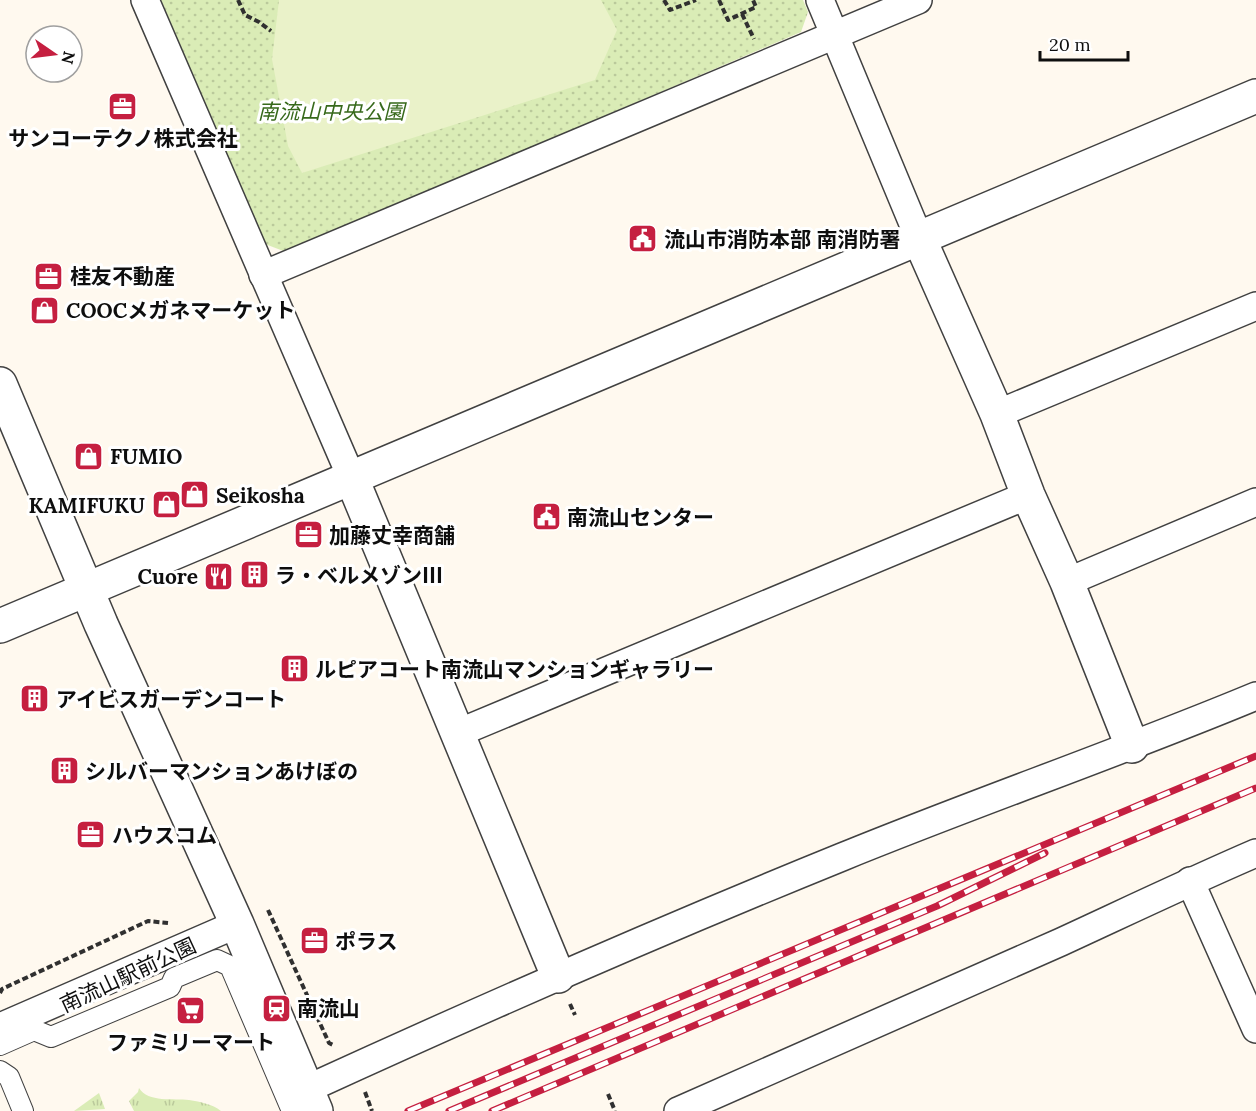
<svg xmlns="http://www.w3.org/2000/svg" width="1256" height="1111" font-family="Lora,'Noto Sans JP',serif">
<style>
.grass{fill:url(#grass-tufts)}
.park{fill:url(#park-dots)}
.pitch{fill:#eaf2c9}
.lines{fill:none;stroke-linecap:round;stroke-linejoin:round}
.pedestrian-casing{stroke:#414141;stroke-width:22}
.minor-casing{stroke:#414141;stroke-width:30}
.tertiary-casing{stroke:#414141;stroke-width:36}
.path{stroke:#303030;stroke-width:4;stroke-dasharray:6 3;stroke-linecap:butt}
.pedestrian{stroke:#fff;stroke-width:20}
.minor{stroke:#fff;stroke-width:27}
.tertiary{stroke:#fff;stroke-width:33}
.rail-casing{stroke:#c51f40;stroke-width:7}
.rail{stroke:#fff;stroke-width:4.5;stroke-dasharray:14;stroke-linecap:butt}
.labels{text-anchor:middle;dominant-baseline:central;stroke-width:6;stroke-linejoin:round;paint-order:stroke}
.park-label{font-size:21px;font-style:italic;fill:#37691b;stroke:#fff}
.poi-label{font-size:21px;font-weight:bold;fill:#0e0e0e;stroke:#fff;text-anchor:start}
.street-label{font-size:21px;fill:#0e0e0e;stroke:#fff}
</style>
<defs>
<pattern id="grass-tufts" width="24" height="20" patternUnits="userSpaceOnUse" patternTransform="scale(1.5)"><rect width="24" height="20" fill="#daecb6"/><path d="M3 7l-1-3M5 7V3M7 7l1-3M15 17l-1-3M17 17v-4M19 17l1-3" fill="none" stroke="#bac99b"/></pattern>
<pattern id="park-dots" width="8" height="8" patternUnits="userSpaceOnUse" patternTransform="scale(1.5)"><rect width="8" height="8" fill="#daecb6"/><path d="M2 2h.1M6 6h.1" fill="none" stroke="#bac99b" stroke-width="1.8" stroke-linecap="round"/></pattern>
</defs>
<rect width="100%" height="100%" fill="#fff9ef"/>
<g class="grass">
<path d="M139,1088C148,1103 174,1098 189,1100C201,1102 212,1104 221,1111H134L129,1101L138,1092Z"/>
<path d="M99,1093L105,1109L74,1111Z"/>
</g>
<path class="park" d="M161,0H803L808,12L801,32L286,252L265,244Z"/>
<path class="pitch" d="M279,0H601L617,30L595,80L302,173L288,146L272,59Z"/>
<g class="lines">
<defs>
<g id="pedestrian">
<path d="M0,1045L34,1030L51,1037L170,987L174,978L217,960L230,966L292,1111"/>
<path d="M0,1071L9,1077L23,1111"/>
</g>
<g id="minor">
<path d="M145,0L352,479"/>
<path d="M820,0L919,238"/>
<path d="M263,275L918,0"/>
<path d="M997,414L1256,306"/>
<path d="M1067,582L1256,502"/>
<path d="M458,733L1028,495"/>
<path d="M1190,881L1256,1029"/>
<path d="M0,1027L237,924"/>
<path d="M307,1089C484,1008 662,930 842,857C979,801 1119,753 1256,696"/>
<path d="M678,1111C806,1055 934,999 1061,942C1126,912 1191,881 1256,853"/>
</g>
<g id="tertiary">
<path d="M919,238L997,414L1028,495L1067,582L1132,746"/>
<path d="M0,384L101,624L237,924L316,1111"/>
<path d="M352,479L558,976"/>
<path d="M0,626L1256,96"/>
</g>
</defs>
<use href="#pedestrian" class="pedestrian-casing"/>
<use href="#minor" class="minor-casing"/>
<use href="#tertiary" class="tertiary-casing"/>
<g class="path">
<path d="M238,0L245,15L259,22L271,31"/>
<path d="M664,0L670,10L696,0"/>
<path d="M719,0L728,20L756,7L753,0"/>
<path d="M742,14L754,39"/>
<path d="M268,910L329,1043L333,1045"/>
<path d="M0,993L2,989L148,921L168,923"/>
<path d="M570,1004L575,1015"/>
<path d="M365,1092L372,1111"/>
<path d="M608,1094L615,1111"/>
</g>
<use href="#pedestrian" class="pedestrian"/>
<use href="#minor" class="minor"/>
<use href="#tertiary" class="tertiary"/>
<defs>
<g id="rail">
<path d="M408,1111L1256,756"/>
<path d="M449,1111L937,906L1045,853"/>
<path d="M492,1111L1256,788"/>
</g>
</defs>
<use href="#rail" class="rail-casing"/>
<use href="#rail" class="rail"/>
</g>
<defs>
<symbol id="office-square" viewBox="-11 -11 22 22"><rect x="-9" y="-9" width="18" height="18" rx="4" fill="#c51f40" stroke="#fff"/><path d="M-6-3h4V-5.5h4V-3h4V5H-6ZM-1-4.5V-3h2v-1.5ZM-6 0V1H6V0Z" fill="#fff"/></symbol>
<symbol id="civic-square" viewBox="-11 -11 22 22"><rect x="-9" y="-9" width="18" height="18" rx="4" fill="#c51f40" stroke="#fff"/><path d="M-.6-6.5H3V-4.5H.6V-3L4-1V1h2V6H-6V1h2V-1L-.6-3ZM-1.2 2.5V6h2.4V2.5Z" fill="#fff"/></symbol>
<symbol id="shop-square" viewBox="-11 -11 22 22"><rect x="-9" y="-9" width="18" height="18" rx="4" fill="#c51f40" stroke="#fff"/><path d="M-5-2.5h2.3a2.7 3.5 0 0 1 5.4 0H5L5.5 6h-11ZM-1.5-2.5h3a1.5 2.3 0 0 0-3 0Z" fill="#fff"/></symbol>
<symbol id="building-square" viewBox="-11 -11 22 22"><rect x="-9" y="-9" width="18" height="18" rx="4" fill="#c51f40" stroke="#fff"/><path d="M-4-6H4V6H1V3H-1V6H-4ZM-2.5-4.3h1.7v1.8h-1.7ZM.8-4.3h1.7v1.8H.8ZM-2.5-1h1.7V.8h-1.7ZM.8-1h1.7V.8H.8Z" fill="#fff"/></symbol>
<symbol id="restaurant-square" viewBox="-11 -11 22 22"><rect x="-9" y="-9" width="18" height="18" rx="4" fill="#c51f40" stroke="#fff"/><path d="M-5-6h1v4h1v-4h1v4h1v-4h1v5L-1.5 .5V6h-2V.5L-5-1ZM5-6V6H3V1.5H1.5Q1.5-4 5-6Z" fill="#fff"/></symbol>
<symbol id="station-square" viewBox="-11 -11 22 22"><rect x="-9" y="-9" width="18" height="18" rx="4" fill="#c51f40" stroke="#fff"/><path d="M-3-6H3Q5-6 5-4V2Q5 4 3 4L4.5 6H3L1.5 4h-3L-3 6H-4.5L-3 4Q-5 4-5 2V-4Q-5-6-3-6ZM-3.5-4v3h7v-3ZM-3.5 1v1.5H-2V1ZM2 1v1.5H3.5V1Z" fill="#fff"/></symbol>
<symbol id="supermarket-square" viewBox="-11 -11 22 22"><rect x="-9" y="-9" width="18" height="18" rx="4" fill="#c51f40" stroke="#fff"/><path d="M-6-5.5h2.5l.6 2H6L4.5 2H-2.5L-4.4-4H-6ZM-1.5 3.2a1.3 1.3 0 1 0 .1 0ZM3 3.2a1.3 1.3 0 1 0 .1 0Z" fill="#fff"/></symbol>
</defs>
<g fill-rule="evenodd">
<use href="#office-square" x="106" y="90" width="33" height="33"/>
<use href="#civic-square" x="626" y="222" width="33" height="33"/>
<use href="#office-square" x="32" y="260" width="33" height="33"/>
<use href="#shop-square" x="28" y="294" width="33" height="33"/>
<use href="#shop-square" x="72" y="440" width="33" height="33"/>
<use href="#shop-square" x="178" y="478" width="33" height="33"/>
<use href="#shop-square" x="150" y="488" width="33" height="33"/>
<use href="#civic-square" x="530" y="500" width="33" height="33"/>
<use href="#office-square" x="292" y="518" width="33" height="33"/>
<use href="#building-square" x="238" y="558" width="33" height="33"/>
<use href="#restaurant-square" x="202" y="560" width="33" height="33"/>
<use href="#building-square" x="278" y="652" width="33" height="33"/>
<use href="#building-square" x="18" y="682" width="33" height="33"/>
<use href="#building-square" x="48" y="754" width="33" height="33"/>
<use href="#office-square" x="74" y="818" width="33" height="33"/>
<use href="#office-square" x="298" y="924" width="33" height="33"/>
<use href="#station-square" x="260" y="992" width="33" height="33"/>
<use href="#supermarket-square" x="174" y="994" width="33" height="33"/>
</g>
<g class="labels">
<g class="park-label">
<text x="331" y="111">南流山中央公園</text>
</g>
<g class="poi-label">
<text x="123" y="138" text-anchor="middle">サンコーテクノ株式会社</text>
<text x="664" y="239">流山市消防本部 南消防署</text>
<text x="70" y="276">桂友不動産</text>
<text x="66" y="310">COOCメガネマーケット</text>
<text x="110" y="456">FUMIO</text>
<text x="216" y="495">Seikosha</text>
<text x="145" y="505" text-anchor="end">KAMIFUKU</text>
<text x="567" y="517">南流山センター</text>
<text x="329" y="535">加藤丈幸商舗</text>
<text x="275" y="575">ラ・ベルメゾンⅢ</text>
<text x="198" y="576" text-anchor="end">Cuore</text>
<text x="315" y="669">ルピアコート南流山マンションギャラリー</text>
<text x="56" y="699">アイビスガーデンコート</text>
<text x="85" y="771">シルバーマンションあけぼの</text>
<text x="112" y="835">ハウスコム</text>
<text x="335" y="941">ポラス</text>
<text x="297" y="1008">南流山</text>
<text x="191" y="1042" text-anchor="middle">ファミリーマート</text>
</g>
<g class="street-label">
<text transform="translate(128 975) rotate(-25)">南流山駅前公園</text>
</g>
</g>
<g transform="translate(54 54) rotate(104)"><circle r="28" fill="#ffffff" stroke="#9f9f9f" stroke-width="1.5"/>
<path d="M0-4.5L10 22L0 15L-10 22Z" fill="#c51f40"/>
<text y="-9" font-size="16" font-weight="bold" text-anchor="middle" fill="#0e0e0e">N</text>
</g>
<path d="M1040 51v9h88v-9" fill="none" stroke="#0e0e0e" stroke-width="3"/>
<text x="1049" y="51" font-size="18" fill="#0e0e0e" stroke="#ffffff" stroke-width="4.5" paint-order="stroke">20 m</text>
</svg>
